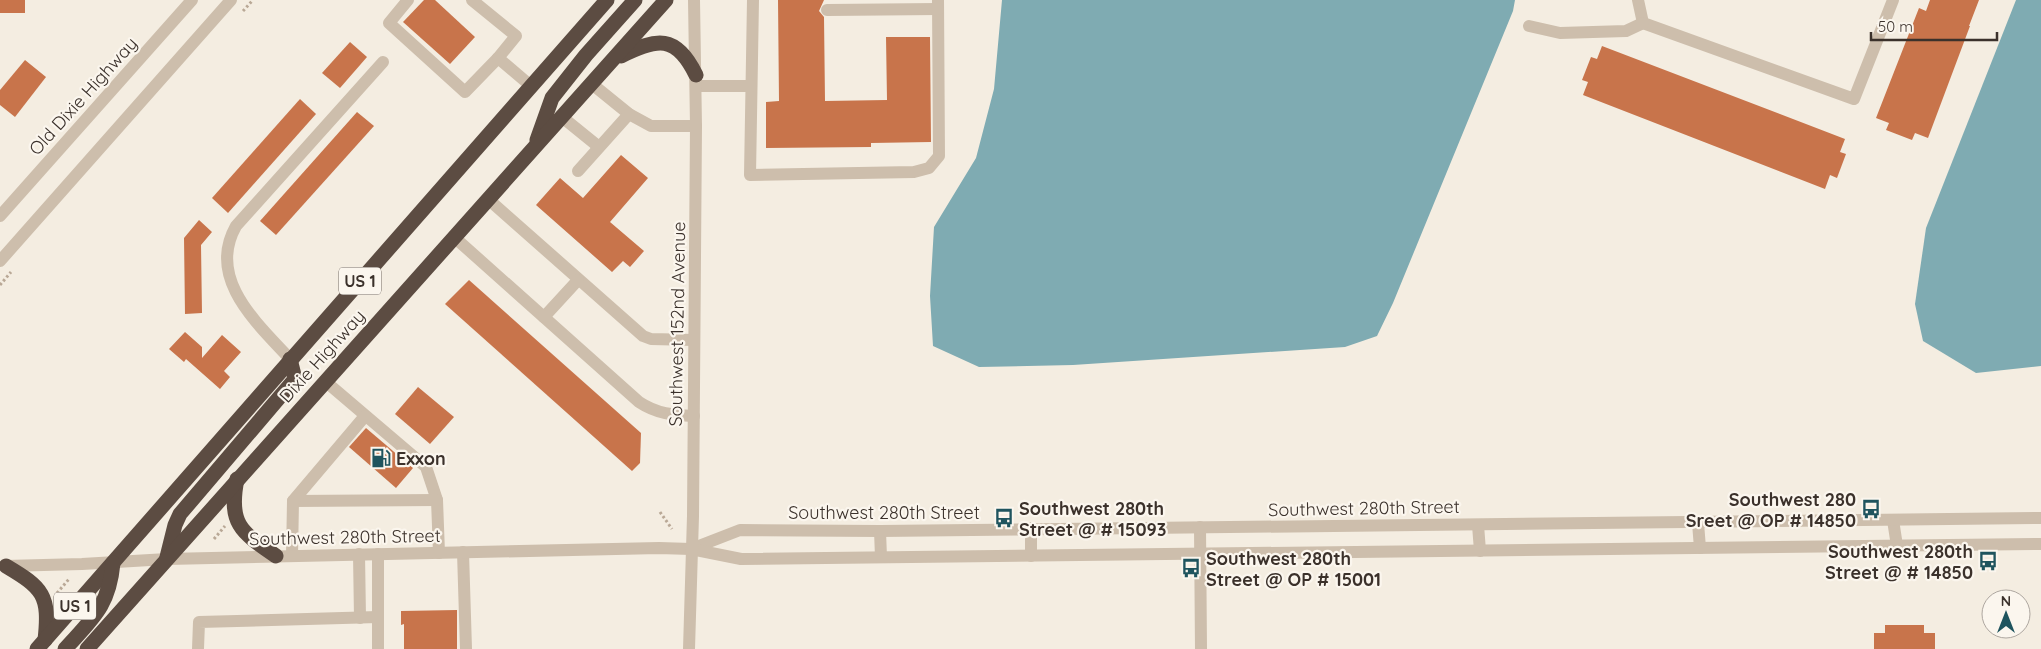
<svg xmlns="http://www.w3.org/2000/svg" width="2041" height="649" font-family="Quicksand,sans-serif">
<style>
.water{fill:#7fabb2}
.building{fill:#c8744b}
.lines{fill:none;stroke-linecap:round;stroke-linejoin:round}
.path{stroke:#b9a896;stroke-width:3;stroke-dasharray:2.5 2.5;stroke-linecap:butt}
.minor{stroke:#cdbeac;stroke-width:12}
.highway{stroke:#5c4c42;stroke-width:15}
.labels{text-anchor:middle;dominant-baseline:central;stroke-width:4.5;stroke-linejoin:round;paint-order:stroke}
.shield{fill:#fbf6ee;stroke:#756c66;stroke-width:1}
.shield-label{font-size:16px;font-weight:bold;fill:#3b312b}
.street-label{font-size:18px;fill:#3b312b;stroke:#fbf6ee}
.poi-label{font-size:18px;font-weight:bold;fill:#3b312b;stroke:#fbf6ee;text-anchor:start}
</style>
<rect width="100%" height="100%" fill="#f4ede1"/>
<g class="water">
<path d="M1002,0H1515L1513,11L1393,303L1377,336L1345,347L1073,365L979,367L933,346L930,296L934,227L976,158L994,89Z"/>
<path d="M2016,0H2041V366L1976,373L1923,341L1915,304L1926,228Z"/>
</g>
<g class="building">
<rect x="0" y="0" width="25" height="13"/>
<path d="M424,0H435L475,37L450,64L403,22Z"/>
<path d="M778,0H824L819,11L824,17L825,101L887,100L886,37H930L931,142L871,143V147L766,148V102L779,101Z"/>
<path d="M1930,0H1979L1969,26H1970L1928,138L1915,133L1912,140L1886,130L1889,123L1876,118L1919,8L1926,11Z"/>
<path d="M350,42L367,57L340,88L322,73Z"/>
<path d="M1602,46L1845,139L1840,152L1846,154L1837,178L1830,175L1825,189L1583,95L1588,82L1582,80L1591,57L1597,59Z"/>
<path d="M25,60L46,77L15,117L0,105V90Z"/>
<path d="M300,99L316,114L228,213L212,198Z"/>
<path d="M357,112L374,126L276,235L260,221Z"/>
<path d="M621,155L648,178L610,222L644,251L630,267L623,261L612,272L536,205L560,178L583,198Z"/>
<path d="M199,220L212,232L201,245L202,313L185,314L184,238Z"/>
<path d="M469,280L641,433L640,463L632,471L445,304Z"/>
<path d="M185,332L202,347V358L222,335L241,352L224,371L230,377L220,389L186,359L184,362L169,349Z"/>
<path d="M418,387L454,417L430,444L395,414Z"/>
<path d="M366,428L413,468L396,488L349,447Z"/>
<path d="M457,610V649H404V624L401,625V611Z"/>
<path d="M1885,625H1924V633H1935V649H1874V633H1885Z"/>
</g>
<g class="lines">
<g class="path">
<path d="M243,11L253,0"/>
<path d="M0,285L11,272"/>
<path d="M660,512L672,529"/>
<path d="M214,539L225,526"/>
<path d="M57,593L69,579"/>
</g>
<g class="minor">
<path d="M408,0L389,23L465,92L498,58L516,36L472,0"/>
<path d="M753,0L750,175L914,172L929,168L939,156L938,0"/>
<path d="M1638,0L1643,23L1854,99L1893,0"/>
<path d="M827,10L938,9"/>
<path d="M1529,26L1560,33L1626,31L1643,23"/>
<path d="M498,58L531,86"/>
<path d="M592,84L629,114L651,126H696"/>
<path d="M696,86H751"/>
<path d="M562,117L599,147"/>
<path d="M578,171L629,114"/>
<path d="M488,199L643,336L651,339L694,340"/>
<path d="M0,216L192,0"/>
<path d="M454,237L639,402C657,414 673,415 694,416"/>
<path d="M0,261L231,0"/>
<path d="M544,317L578,280"/>
<path d="M290,359C258,324 206,279 236,226L383,62"/>
<path d="M325,381L426,467L437,500L439,553"/>
<path d="M293,501L437,500"/>
<path d="M1893,520L1897,546"/>
<path d="M1698,523L1700,548"/>
<path d="M1478,525L1480,551"/>
<path d="M1200,527L1201,649"/>
<path d="M880,531L881,557"/>
<path d="M691,549L740,530L880,531L2041,518"/>
<path d="M463,552L466,649"/>
<path d="M359,554L360,618"/>
<path d="M292,556L293,501L365,416"/>
<path d="M1031,556V528"/>
<path d="M5,566L82,564L167,559L659,548L691,549L741,559L2041,544"/>
<path d="M198,649L199,622L378,617"/>
<path d="M378,649V554"/>
<path d="M689,649L693,516L696,126L694,0"/>
</g>
<g class="highway">
<path d="M621,56C657,38 676,34 696,75"/>
<path d="M537,140L552,98L586,55L635,0"/>
<path d="M237,479C228,524 241,532 276,556"/>
<path d="M167,557L175,525L180,514L295,379L290,359"/>
<path d="M6,566C43,588 50,595 45,640"/>
<path d="M37,649L607,0"/>
<path d="M65,649C93,618 109,606 113,563"/>
<path d="M87,649L666,0"/>
</g>
</g>
<defs>
<symbol id="fuel-bare" viewBox="-9 -9 18 18"><path d="M-5.5-6h7V0h2V4h1.3V-2.5L3-4.5l.8-.8L6-3V5H2.5V1h-1V6h-7ZM-4.2-4.7v3.2H.2V-4.7Z" fill="#1f545e" stroke="#fbf6ee" stroke-width="2.5" paint-order="stroke"/></symbol>
<symbol id="bus-bare" viewBox="-9 -9 18 18"><path d="M-5-6H5V4H4V6H2V4H-2V6H-4V4H-5ZM-3.5-4V0h7V-4ZM-3.5 1.2v1.5H-2V1.2ZM2 1.2v1.5H3.5V1.2Z" fill="#1f545e" stroke="#fbf6ee" stroke-width="2.5" paint-order="stroke"/></symbol>
</defs>
<g fill-rule="evenodd">
<use href="#fuel-bare" x="367" y="444" width="28" height="28"/>
<use href="#bus-bare" x="1857" y="495" width="28" height="28"/>
<use href="#bus-bare" x="990" y="504" width="28" height="28"/>
<use href="#bus-bare" x="1974" y="547" width="28" height="28"/>
<use href="#bus-bare" x="1177" y="554" width="28" height="28"/>
</g>
<g class="labels">
<g class="shield">
<rect x="339" y="267.5" width="42" height="27" rx="4"/>
<rect x="54" y="592.5" width="42" height="27" rx="4"/>
</g>
<g class="shield-label">
<text x="360" y="281">US 1</text>
<text x="75" y="606">US 1</text>
</g>
<g class="street-label">
<text transform="translate(83 96) rotate(-48)">Old Dixie Highway</text>
<text transform="translate(677 324) rotate(-89)">Southwest 152nd Avenue</text>
<text transform="translate(322 356) rotate(-48)">Dixie Highway</text>
<text transform="translate(1364 508) rotate(-1)">Southwest 280th Street</text>
<text x="884" y="512">Southwest 280th Street</text>
<text transform="translate(345 537) rotate(-1)">Southwest 280th Street</text>
</g>
<g class="poi-label">
<text x="396" y="458">Exxon</text>
<text x="1856" y="499" text-anchor="end">Southwest 280<tspan x="1856" dy="21">Sreet @ OP # 14850</tspan></text>
<text x="1019" y="508">Southwest 280th<tspan x="1019" dy="21">Street @ # 15093</tspan></text>
<text x="1973" y="551" text-anchor="end">Southwest 280th<tspan x="1973" dy="21">Street @ # 14850</tspan></text>
<text x="1206" y="558">Southwest 280th<tspan x="1206" dy="21">Street @ OP # 15001</tspan></text>
</g>
</g>
<g transform="translate(2006 614)"><circle r="24" fill="#fbf6ee" stroke="#aea7a0"/>
<path d="M0-4L9 19L0 12L-9 19Z" fill="#1f545e"/>
<text y="-8" font-size="14" font-weight="bold" text-anchor="middle" fill="#3b312b">N</text>
</g>
<path d="M1871 32v8h126v-8" fill="none" stroke="#3b312b" stroke-width="2.5"/>
<text x="1878" y="32" font-size="15" fill="#3b312b" stroke="#fbf6ee" stroke-width="4" paint-order="stroke">50 m</text>
</svg>
